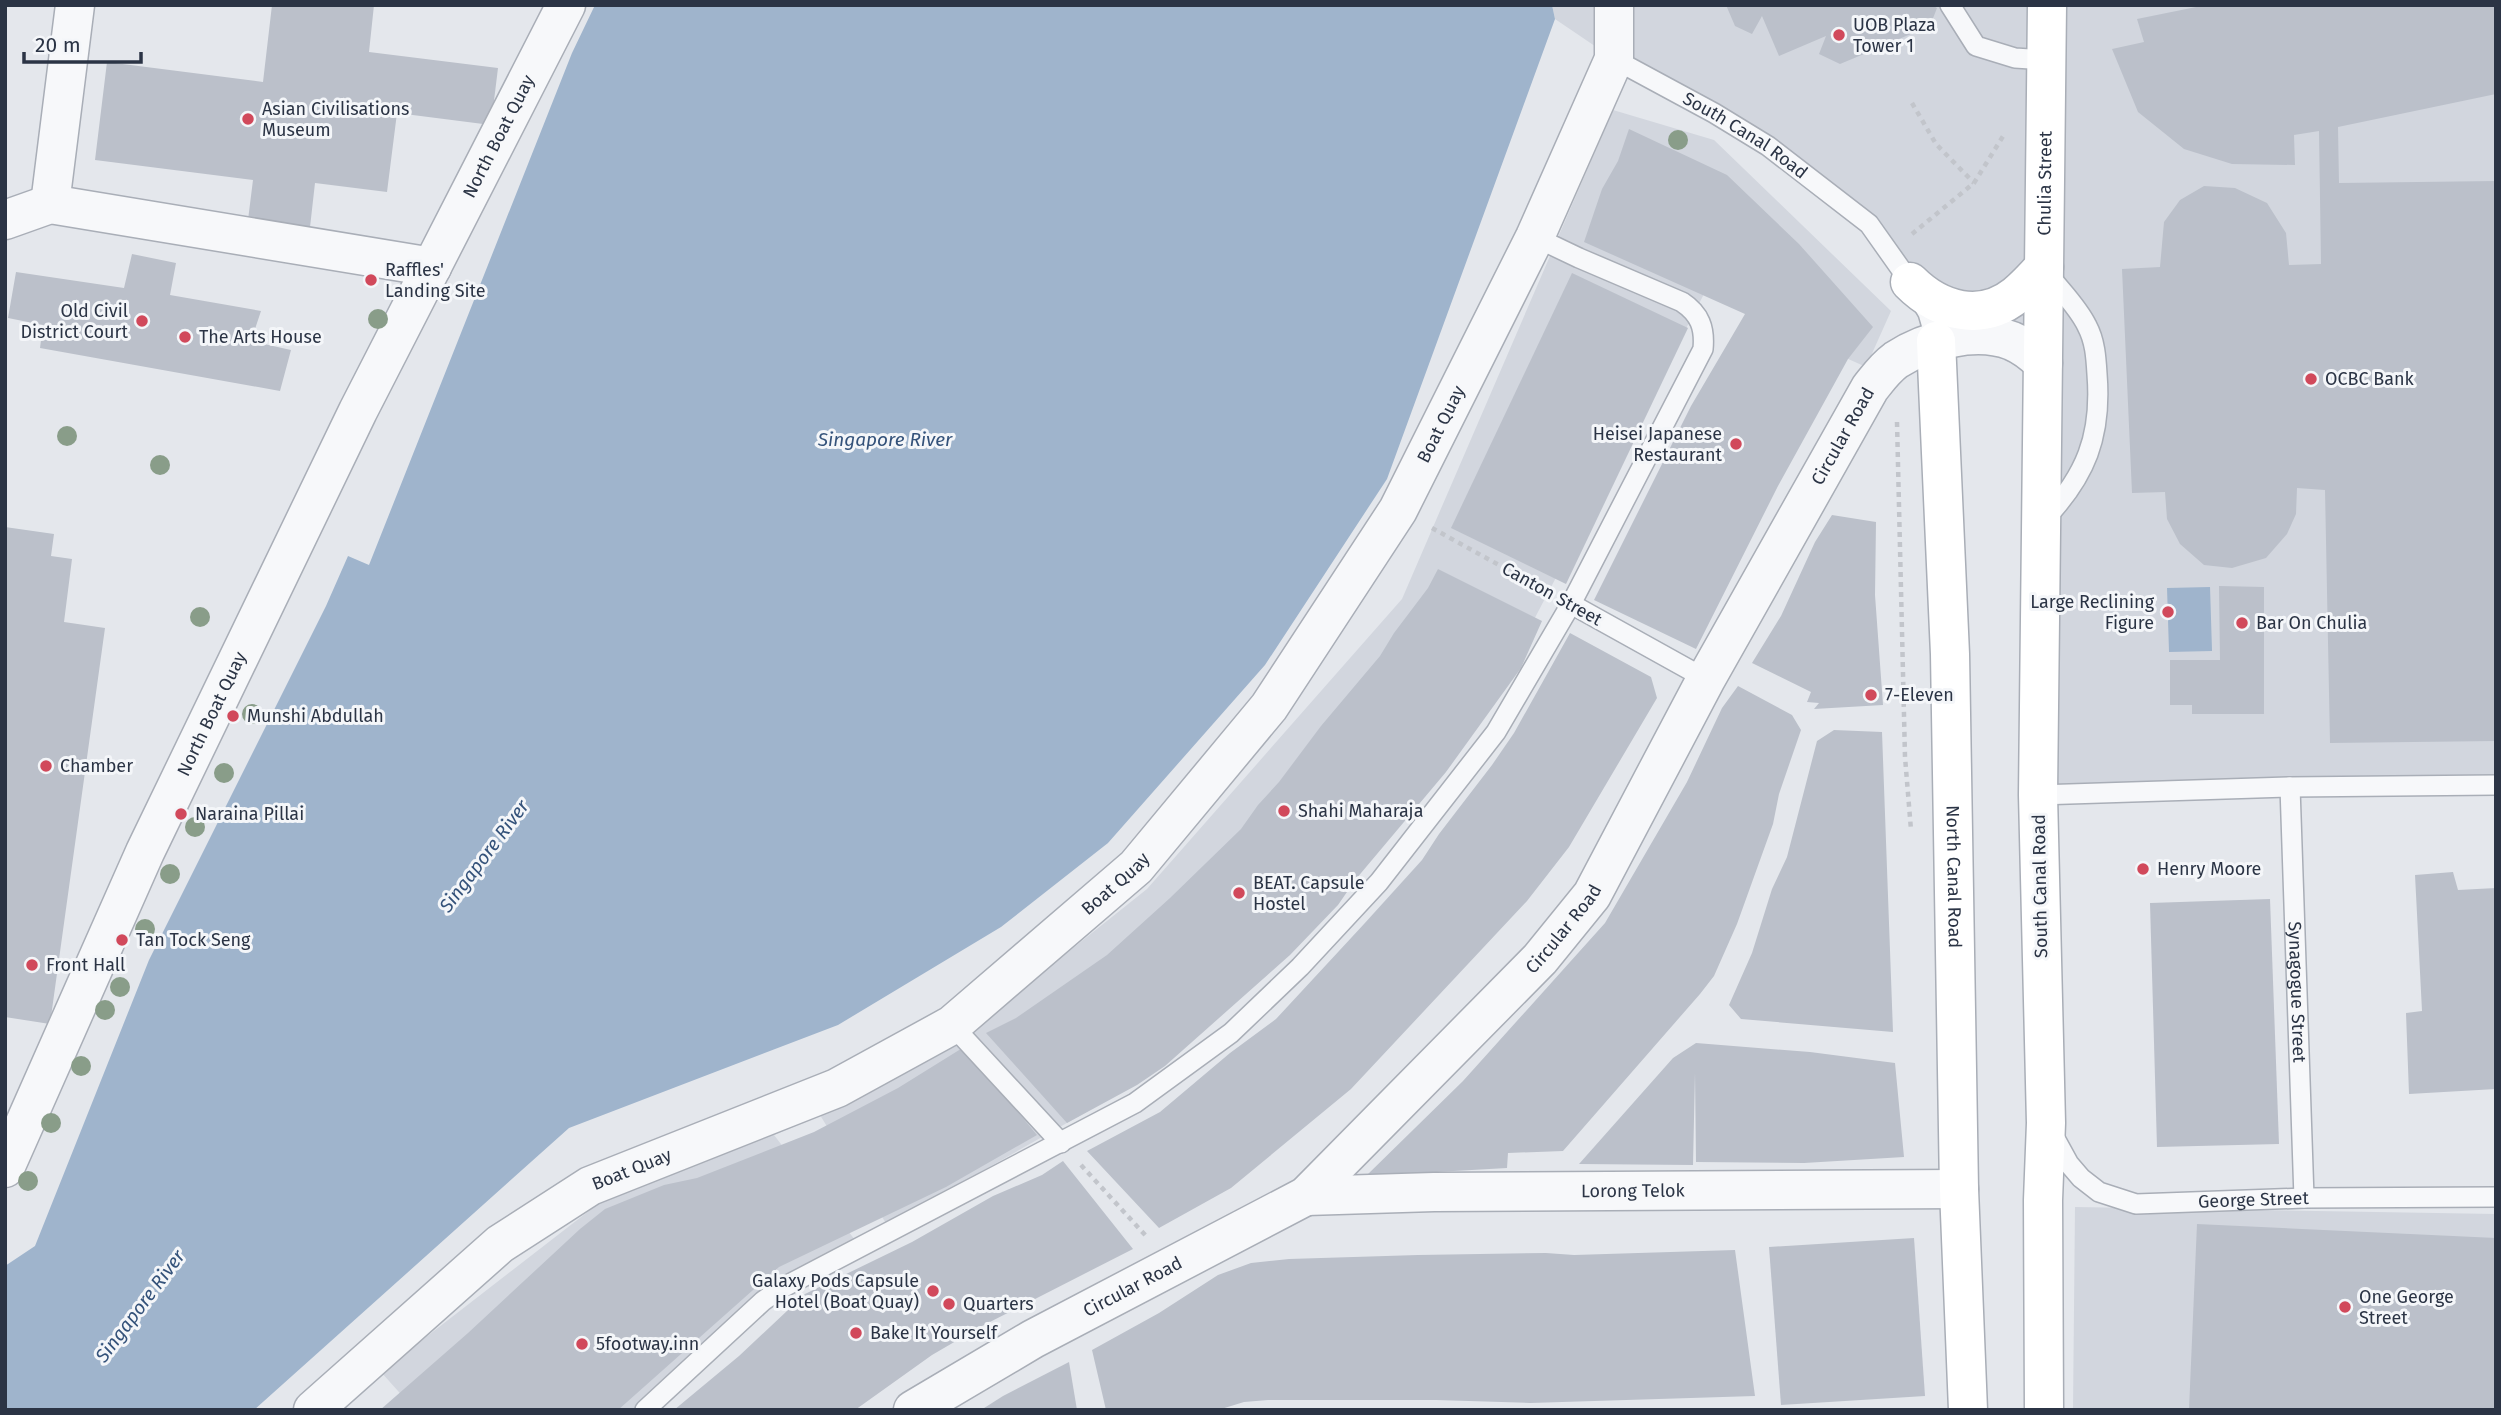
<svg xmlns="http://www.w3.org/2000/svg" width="2501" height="1415" font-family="'Fira Sans',sans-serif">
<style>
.built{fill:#d2d6de}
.water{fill:#9fb4cc}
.building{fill:#bbc0ca}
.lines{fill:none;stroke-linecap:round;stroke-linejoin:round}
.lane-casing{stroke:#a9aeb7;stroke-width:22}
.street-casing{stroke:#a9aeb7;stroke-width:41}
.secondary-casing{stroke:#a9aeb7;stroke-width:41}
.path{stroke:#c2c5cb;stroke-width:4.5;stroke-dasharray:5 5;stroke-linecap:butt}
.lane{stroke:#f7f8fa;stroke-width:19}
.street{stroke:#f7f8fa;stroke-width:38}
.secondary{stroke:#fff;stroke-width:38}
.tree{fill:#899d89}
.poi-dot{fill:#d1495b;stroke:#f4f6f9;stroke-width:2.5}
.labels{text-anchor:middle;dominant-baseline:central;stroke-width:6;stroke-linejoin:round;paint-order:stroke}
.poi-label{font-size:18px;fill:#2b3445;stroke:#f4f6f9;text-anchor:start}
.street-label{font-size:18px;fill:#2b3445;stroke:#f4f6f9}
.water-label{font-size:19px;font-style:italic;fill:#34527a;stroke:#f4f6f9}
</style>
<rect width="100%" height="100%" fill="#e4e7ec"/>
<g class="built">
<path d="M1552,5H2496V785L2038,795L2043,363L1910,282L1868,224L1768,146L1614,59L1555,19Z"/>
<path d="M1613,110L1714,140L1891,311L1866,367L1704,294L1478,727L1266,976L1111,1098L887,1225L820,1115L774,1135L855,1240L636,1410H415L381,1372L603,1200L939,1055L1147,889L1402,599Z"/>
<path d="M2075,1207L2496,1214V1410H2073Z"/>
</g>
<g class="water">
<path d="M595,5H1552L1555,19L1387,479L1265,665L1108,843L1001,927L838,1025L569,1128L254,1410H5V1266L35,1246L149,960L326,606L348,556L369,565L572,53Z"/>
<path d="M2210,587L2212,651L2169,652L2167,588Z"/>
</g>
<g class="building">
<path d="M272,5H374L369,52L498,68L491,125L397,113L387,192L315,183L309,236L247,228L253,180L95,160L107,62L263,82Z"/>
<path d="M1726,5H1932L1937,8L1930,26L1887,44L1883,53L1876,49L1840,64L1819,54L1826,36L1779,56L1762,16L1752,34L1735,26Z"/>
<path d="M2206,5H2496V94L2338,127L2339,183L2496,181V741L2330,743L2325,490L2297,488L2296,514L2287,534L2266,558L2232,568L2204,565L2180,544L2167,519L2165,492L2132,493L2122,269L2160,267L2164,222L2180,200L2204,186L2235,188L2267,203L2286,233L2289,265L2321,264L2319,131L2294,135L2295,165L2232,164L2184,149L2138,112L2112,49L2144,42L2137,19Z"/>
<path d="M1629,129L1727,175L1799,244L1873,327L1848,359L1778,486L1696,649L1594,600L1691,406L1745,314L1584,242L1602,189L1618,161Z"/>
<path d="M132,254L176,263L170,295L261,311L251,341L291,350L280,391L40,348L43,325L8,318L16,272L124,288Z"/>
<path d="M1572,273L1688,328L1566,584L1451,528Z"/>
<path d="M1832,515L1876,522L1875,595L1883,705L1814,709L1819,703L1807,702L1811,692L1752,663L1781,616L1815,542Z"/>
<path d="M5,527L54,534L51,556L72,559L64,622L105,628L50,1024L5,1017Z"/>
<path d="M1438,569L1542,621L1521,668L1446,772L1356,879L1338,905L1290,955L1165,1066L1137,1085L1067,1123L986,1033L1016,1018L1107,955L1170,898L1241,829L1258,805L1279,782L1321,726L1380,656L1394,633L1428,588Z"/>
<path d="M2219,586L2264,587V714H2192V705H2170V660H2220Z"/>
<path d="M1570,633L1651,677L1657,698L1569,847L1527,901L1351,1089L1231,1188L1159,1228L1087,1151L1160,1112L1230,1053L1276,1019L1364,924L1422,860L1439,834L1492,765L1514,733Z"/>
<path d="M1738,686L1792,715L1801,730L1779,794L1773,824L1737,924L1714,976L1700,994L1563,1151L1508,1153L1507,1168L1366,1176L1463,1081L1605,923L1687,782L1722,708Z"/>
<path d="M1834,730L1882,732L1893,1032L1741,1019L1729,1005L1752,953L1772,889L1787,857L1817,741Z"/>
<path d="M2453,872L2458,890L2496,888V1089L2409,1094L2406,1013L2422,1011L2415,875Z"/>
<path d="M2270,899L2279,1144L2157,1147L2150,903Z"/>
<path d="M1696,1043L1810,1052L1895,1063L1904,1157L1804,1163L1696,1162L1695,1073L1693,1165L1579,1164L1673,1058Z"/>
<path d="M964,1047L1037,1135L946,1187L779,1267L618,1410H380L468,1333L580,1229L605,1209L664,1185L697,1178L814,1132L898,1088Z"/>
<path d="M1063,1161L1133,1249L980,1327L932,1355L855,1410H674L739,1356L805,1294L912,1242L993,1196L1042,1175Z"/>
<path d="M2197,1224L2496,1238V1410H2189Z"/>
<path d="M1914,1238L1925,1396L1781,1405L1769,1247Z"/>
<path d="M1735,1250L1755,1396L1530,1403L1436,1400H1268L1244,1402L1218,1410H1106L1092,1350L1159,1313L1218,1275L1251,1263L1289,1259L1418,1255L1546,1253L1574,1255Z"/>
<path d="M1069,1362L1077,1410H981L1003,1396Z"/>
</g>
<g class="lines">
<defs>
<g id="lane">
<path d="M1950,5L1976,46L2015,58L2046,60"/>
<path id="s1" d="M1614,59L1714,113L1768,146L1869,224L1910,282L1928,313L1936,341"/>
<path d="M2043,521C2086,476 2102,436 2097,374C2096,357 2095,341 2087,326C2078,307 2061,291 2048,274"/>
<path d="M1571,604L1706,679"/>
<path id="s2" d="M2290,787L2304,1198"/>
<path d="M2038,795L2290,787L2496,785"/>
<path d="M952,1025L1061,1143"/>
<path id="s3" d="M2052,1133L2069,1164L2081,1178L2099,1192L2136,1204L2304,1198L2496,1197"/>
<path d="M645,1410L763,1301L780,1289L1135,1103L1231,1033L1300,967L1379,882L1496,732L1571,604L1703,349C1705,328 1700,314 1682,302L1579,258L1535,237"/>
</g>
<g id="street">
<path d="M50,204L75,5"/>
<path d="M5,220L50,204L432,267"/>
<path id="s4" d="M5,1168L145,852L358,411L566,5"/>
<path id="s5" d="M1306,1196L1434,1192L1959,1189"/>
<path id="s6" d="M313,1410L500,1244L590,1186L837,1088L952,1025L1136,867L1269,707L1398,510L1535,237L1614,59V5"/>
<path id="s7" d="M913,1410L1033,1339L1306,1196L1540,959L1592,895L1706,679L1870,388C1878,378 1885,368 1896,360C1927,340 1976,327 2012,341C2024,346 2034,354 2043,363"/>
</g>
<g id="secondary">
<path d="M1910,282C1939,311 1981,323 2016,295C2026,287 2035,277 2044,267"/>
<path id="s8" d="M1936,341L1950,654L1959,1189L1968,1410"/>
<path id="s9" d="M2044,1410L2043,1200L2046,1123L2038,795L2047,5"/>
</g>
</defs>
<use href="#lane" class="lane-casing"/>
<use href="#street" class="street-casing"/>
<use href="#secondary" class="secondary-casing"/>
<g class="path">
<path d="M1912,103L1936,144L1974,183"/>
<path d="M1912,234L1974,183L2005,133"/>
<path d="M1897,422L1905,757L1911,830"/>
<path d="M1432,528L1544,590"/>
<path d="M1081,1165L1146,1236"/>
</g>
<use href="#lane" class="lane"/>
<use href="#street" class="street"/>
<use href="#secondary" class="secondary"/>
</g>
<g class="tree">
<circle cx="1678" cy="140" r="10"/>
<circle cx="378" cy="319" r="10"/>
<circle cx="67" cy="436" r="10"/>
<circle cx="160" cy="465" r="10"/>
<circle cx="200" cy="617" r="10"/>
<circle cx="252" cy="714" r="10"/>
<circle cx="224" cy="773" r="10"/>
<circle cx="195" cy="827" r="10"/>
<circle cx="170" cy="874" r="10"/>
<circle cx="145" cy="929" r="10"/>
<circle cx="120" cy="987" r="10"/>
<circle cx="105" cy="1010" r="10"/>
<circle cx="81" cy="1066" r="10"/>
<circle cx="51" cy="1123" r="10"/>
<circle cx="28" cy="1181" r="10"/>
</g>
<g class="poi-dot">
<circle cx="1839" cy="35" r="7"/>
<circle cx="248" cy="119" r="7"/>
<circle cx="371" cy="280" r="7"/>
<circle cx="142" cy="321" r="7"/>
<circle cx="185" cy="337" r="7"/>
<circle cx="2311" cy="379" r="7"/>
<circle cx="1736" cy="444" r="7"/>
<circle cx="2168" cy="612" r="7"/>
<circle cx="2242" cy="623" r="7"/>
<circle cx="1871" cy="695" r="7"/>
<circle cx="233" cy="716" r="7"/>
<circle cx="46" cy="766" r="7"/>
<circle cx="1284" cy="811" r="7"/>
<circle cx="181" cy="814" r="7"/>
<circle cx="2143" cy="869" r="7"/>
<circle cx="1239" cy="893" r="7"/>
<circle cx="122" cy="940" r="7"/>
<circle cx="32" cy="965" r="7"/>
<circle cx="933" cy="1291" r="7"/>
<circle cx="949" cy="1304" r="7"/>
<circle cx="2345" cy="1307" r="7"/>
<circle cx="856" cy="1333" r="7"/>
<circle cx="582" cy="1344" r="7"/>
</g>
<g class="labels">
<g class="poi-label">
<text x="1853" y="25">UOB Plaza<tspan x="1853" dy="21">Tower 1</tspan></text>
<text x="262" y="109">Asian Civilisations<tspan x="262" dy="21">Museum</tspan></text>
<text x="385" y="270">Raffles'<tspan x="385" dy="21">Landing Site</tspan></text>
<text x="128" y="311" text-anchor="end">Old Civil<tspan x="128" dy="21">District Court</tspan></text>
<text x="199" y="337">The Arts House</text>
<text x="2325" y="379">OCBC Bank</text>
<text x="1722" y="434" text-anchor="end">Heisei Japanese<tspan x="1722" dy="21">Restaurant</tspan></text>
<text x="2154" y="602" text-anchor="end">Large Reclining<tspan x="2154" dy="21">Figure</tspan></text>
<text x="2256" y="623">Bar On Chulia</text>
<text x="1885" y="695">7-Eleven</text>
<text x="247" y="716">Munshi Abdullah</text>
<text x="60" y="766">Chamber</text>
<text x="1298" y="811">Shahi Maharaja</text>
<text x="195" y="814">Naraina Pillai</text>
<text x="2157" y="869">Henry Moore</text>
<text x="1253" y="883">BEAT. Capsule<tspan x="1253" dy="21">Hostel</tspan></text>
<text x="136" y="940">Tan Tock Seng</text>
<text x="46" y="965">Front Hall</text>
<text x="919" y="1281" text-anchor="end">Galaxy Pods Capsule<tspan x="919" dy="21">Hotel (Boat Quay)</tspan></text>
<text x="2359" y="1297">One George<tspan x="2359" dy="21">Street</tspan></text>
<text x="963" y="1304">Quarters</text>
<text x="870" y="1333">Bake It Yourself</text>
<text x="596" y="1344">5footway.inn</text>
</g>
<g class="street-label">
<text stroke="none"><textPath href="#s4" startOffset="1144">North Boat Quay</textPath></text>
<text stroke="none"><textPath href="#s1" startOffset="152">South Canal Road</textPath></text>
<text stroke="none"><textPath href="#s9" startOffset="1227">Chulia Street</textPath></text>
<text stroke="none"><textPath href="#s6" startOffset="1536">Boat Quay</textPath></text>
<text stroke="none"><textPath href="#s7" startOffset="1386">Circular Road</textPath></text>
<text transform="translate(1552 594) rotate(29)">Canton Street</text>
<text stroke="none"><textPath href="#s4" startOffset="499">North Boat Quay</textPath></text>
<text stroke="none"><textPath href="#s8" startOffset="536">North Canal Road</textPath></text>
<text stroke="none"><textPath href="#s6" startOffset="970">Boat Quay</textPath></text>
<text transform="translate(2040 886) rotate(-91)">South Canal Road</text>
<text stroke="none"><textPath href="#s7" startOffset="819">Circular Road</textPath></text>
<text stroke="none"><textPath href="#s2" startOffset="205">Synagogue Street</textPath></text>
<text stroke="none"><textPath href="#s6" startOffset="402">Boat Quay</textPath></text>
<text stroke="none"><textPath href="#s5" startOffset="327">Lorong Telok</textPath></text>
<text stroke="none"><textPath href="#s3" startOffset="233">George Street</textPath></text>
<text stroke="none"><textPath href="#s7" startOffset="252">Circular Road</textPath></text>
</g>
<g class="water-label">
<text x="885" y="439">Singapore River</text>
<text transform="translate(484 856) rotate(-53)">Singapore River</text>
<text transform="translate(140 1306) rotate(-53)">Singapore River</text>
</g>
</g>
<rect width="2501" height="1415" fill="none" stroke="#2b3445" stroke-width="14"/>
<path d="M24 52v10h117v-10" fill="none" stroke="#2b3445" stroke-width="3.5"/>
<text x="35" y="52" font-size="21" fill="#2b3445" stroke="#f4f6f9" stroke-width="5" paint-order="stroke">20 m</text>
</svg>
